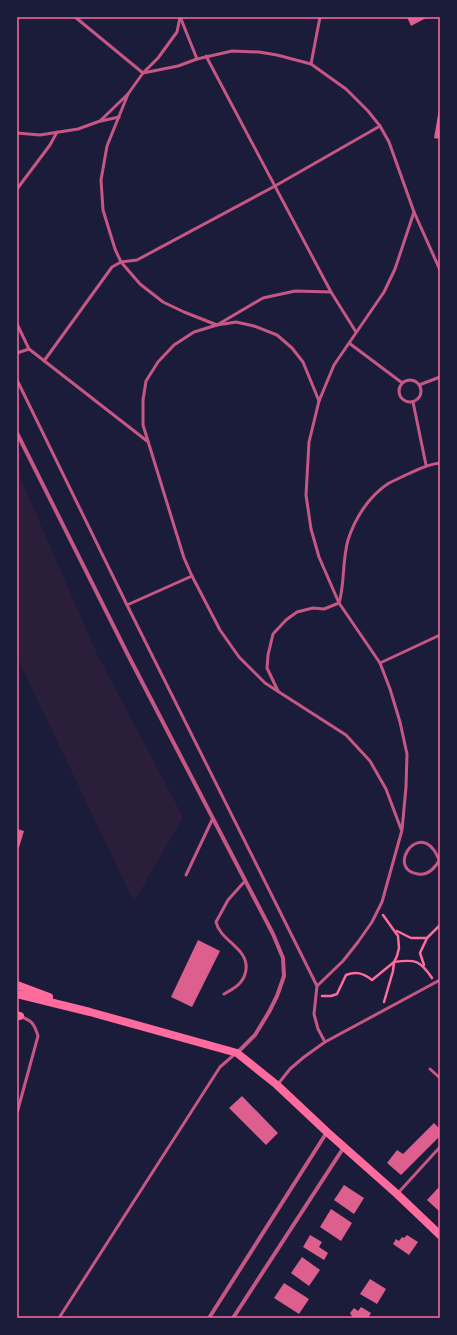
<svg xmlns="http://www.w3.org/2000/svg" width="457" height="1335" font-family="'PT Sans Narrow',sans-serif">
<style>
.green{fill:#2a1e3b}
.building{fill:#dd5f8e}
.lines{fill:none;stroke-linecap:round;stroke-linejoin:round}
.path{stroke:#ff6b9d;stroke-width:2.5}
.service{stroke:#c65784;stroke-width:3}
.minor{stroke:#c65784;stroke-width:4}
.secondary{stroke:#ff6b9d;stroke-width:8}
.neatline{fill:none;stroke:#ff6b9d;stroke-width:1.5}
</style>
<rect width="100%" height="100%" fill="#1b1b3a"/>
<path class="green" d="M17,470L96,652L183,817L134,902L17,657Z"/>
<g class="building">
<path d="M407,17H428L411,26Z"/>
<path d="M439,109H440V139L434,138Z"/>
<path d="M17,829L24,831L17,854Z"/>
<path d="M198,940L220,951L192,1007L171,997Z"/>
<path d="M242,1096L278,1133L266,1145L229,1108Z"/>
<path d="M434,1123L440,1129V1136L401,1175L387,1163L397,1150L403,1154Z"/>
<path d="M344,1185L364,1198L354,1214L334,1200Z"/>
<path d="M438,1188L440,1190V1212L427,1200Z"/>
<path d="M331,1209L352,1223L341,1241L320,1227Z"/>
<path d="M310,1235L322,1242L319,1247L328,1253L324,1260L303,1247Z"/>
<path d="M407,1235L418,1242L409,1255L393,1244L396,1239L399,1241L402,1237L404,1238Z"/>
<path d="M302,1257L320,1270L309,1286L291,1273Z"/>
<path d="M370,1279L386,1289L377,1304L360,1294Z"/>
<path d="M284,1283L309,1299L299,1314L274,1298Z"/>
<path d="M361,1307L371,1313L368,1318H353L350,1313L354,1308L358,1311Z"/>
</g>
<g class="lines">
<g class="path">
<path d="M397,931L411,938H427"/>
<path d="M424,965L420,953L427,938L440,925"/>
<path d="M322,996H331L337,994L346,975C356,971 363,973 372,980L394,962L397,956L399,948L398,936L383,915"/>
<path d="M384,1002L393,971L394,962C415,959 420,960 432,978"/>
</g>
<g class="service">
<path d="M75,17L143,73L178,66L197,59L232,51L259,52L277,55L311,64L346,89L368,111L380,126L389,142L414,212L440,270"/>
<path d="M181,19L197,59"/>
<path d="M206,56L331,292L356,332"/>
<path d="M311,64L320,17"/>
<path d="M128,94L107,146L101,180L103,210L115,249L121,262L140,284L163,302L184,312L217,325L263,298L295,291L331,292"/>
<path d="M101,121L119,117"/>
<path d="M17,133L40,135L78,129L100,121L128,94L143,73L158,58L177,32L180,17"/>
<path d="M17,189L50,145L57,132"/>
<path d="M17,324L29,349L147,441"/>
<path d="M349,343L401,382"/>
<path d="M17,353L29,349"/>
<path d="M44,361L112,267L121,262L137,260L275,186L380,126"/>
<circle cx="410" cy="391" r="11"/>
<path d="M17,380L127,605L317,986L314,1014L318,1029L325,1042"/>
<path d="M419,385L440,377"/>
<path d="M319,401L303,362L292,348L277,335L254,326L236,322L217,325L194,332L174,345L158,362L146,381L143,400V425L184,558L192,576L220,630L239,657L265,683L346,735L370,761L386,789L401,829"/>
<path d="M413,402L426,465"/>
<path d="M127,605L192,576"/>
<path d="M380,663L440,635"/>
<path d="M278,691L267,668L268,655L273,634L286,620L297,612L313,608L324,609L339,603C345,583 342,561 348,540C355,518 369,496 389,483C395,480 402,477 408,474C419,469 428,464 440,463"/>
<path d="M440,859C436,867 428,876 418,874C388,870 414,826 433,849C436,852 438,858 440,862"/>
<path d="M186,875L213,818"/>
<path d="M317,986L343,961L358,942L372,922L382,902L402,830L406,787L407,754L400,722L390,689L380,663L339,603L319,557L311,529L306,495L309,442L319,401L334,365L384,292L395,269L414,212"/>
<path d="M224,994C235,988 244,983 246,970C249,948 220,941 216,922L228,900L245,881"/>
<path d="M430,1069L440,1078"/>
<path d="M278,1084L290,1069L304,1057L325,1042L440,980"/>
<path d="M17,1113L38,1036C34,1023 32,1021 20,1016"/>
<path d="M398,1193L440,1147"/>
<path d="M59,1318L220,1067L235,1054"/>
</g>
<g class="minor">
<path d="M17,433L128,655L273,934L283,958L284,976L277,996L269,1012L255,1035L237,1053"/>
<path d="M209,1318L327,1132"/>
<path d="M233,1318L344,1147"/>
</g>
<g class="secondary">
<path d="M17,985L49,997"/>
<path d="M17,994L90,1012L237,1053L277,1085L327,1132L397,1194L440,1235"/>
<path d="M17,1015L20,1016"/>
</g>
</g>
<rect width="457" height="1335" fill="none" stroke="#1b1b3a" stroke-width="36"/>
<rect x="18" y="18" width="421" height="1299" class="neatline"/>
</svg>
